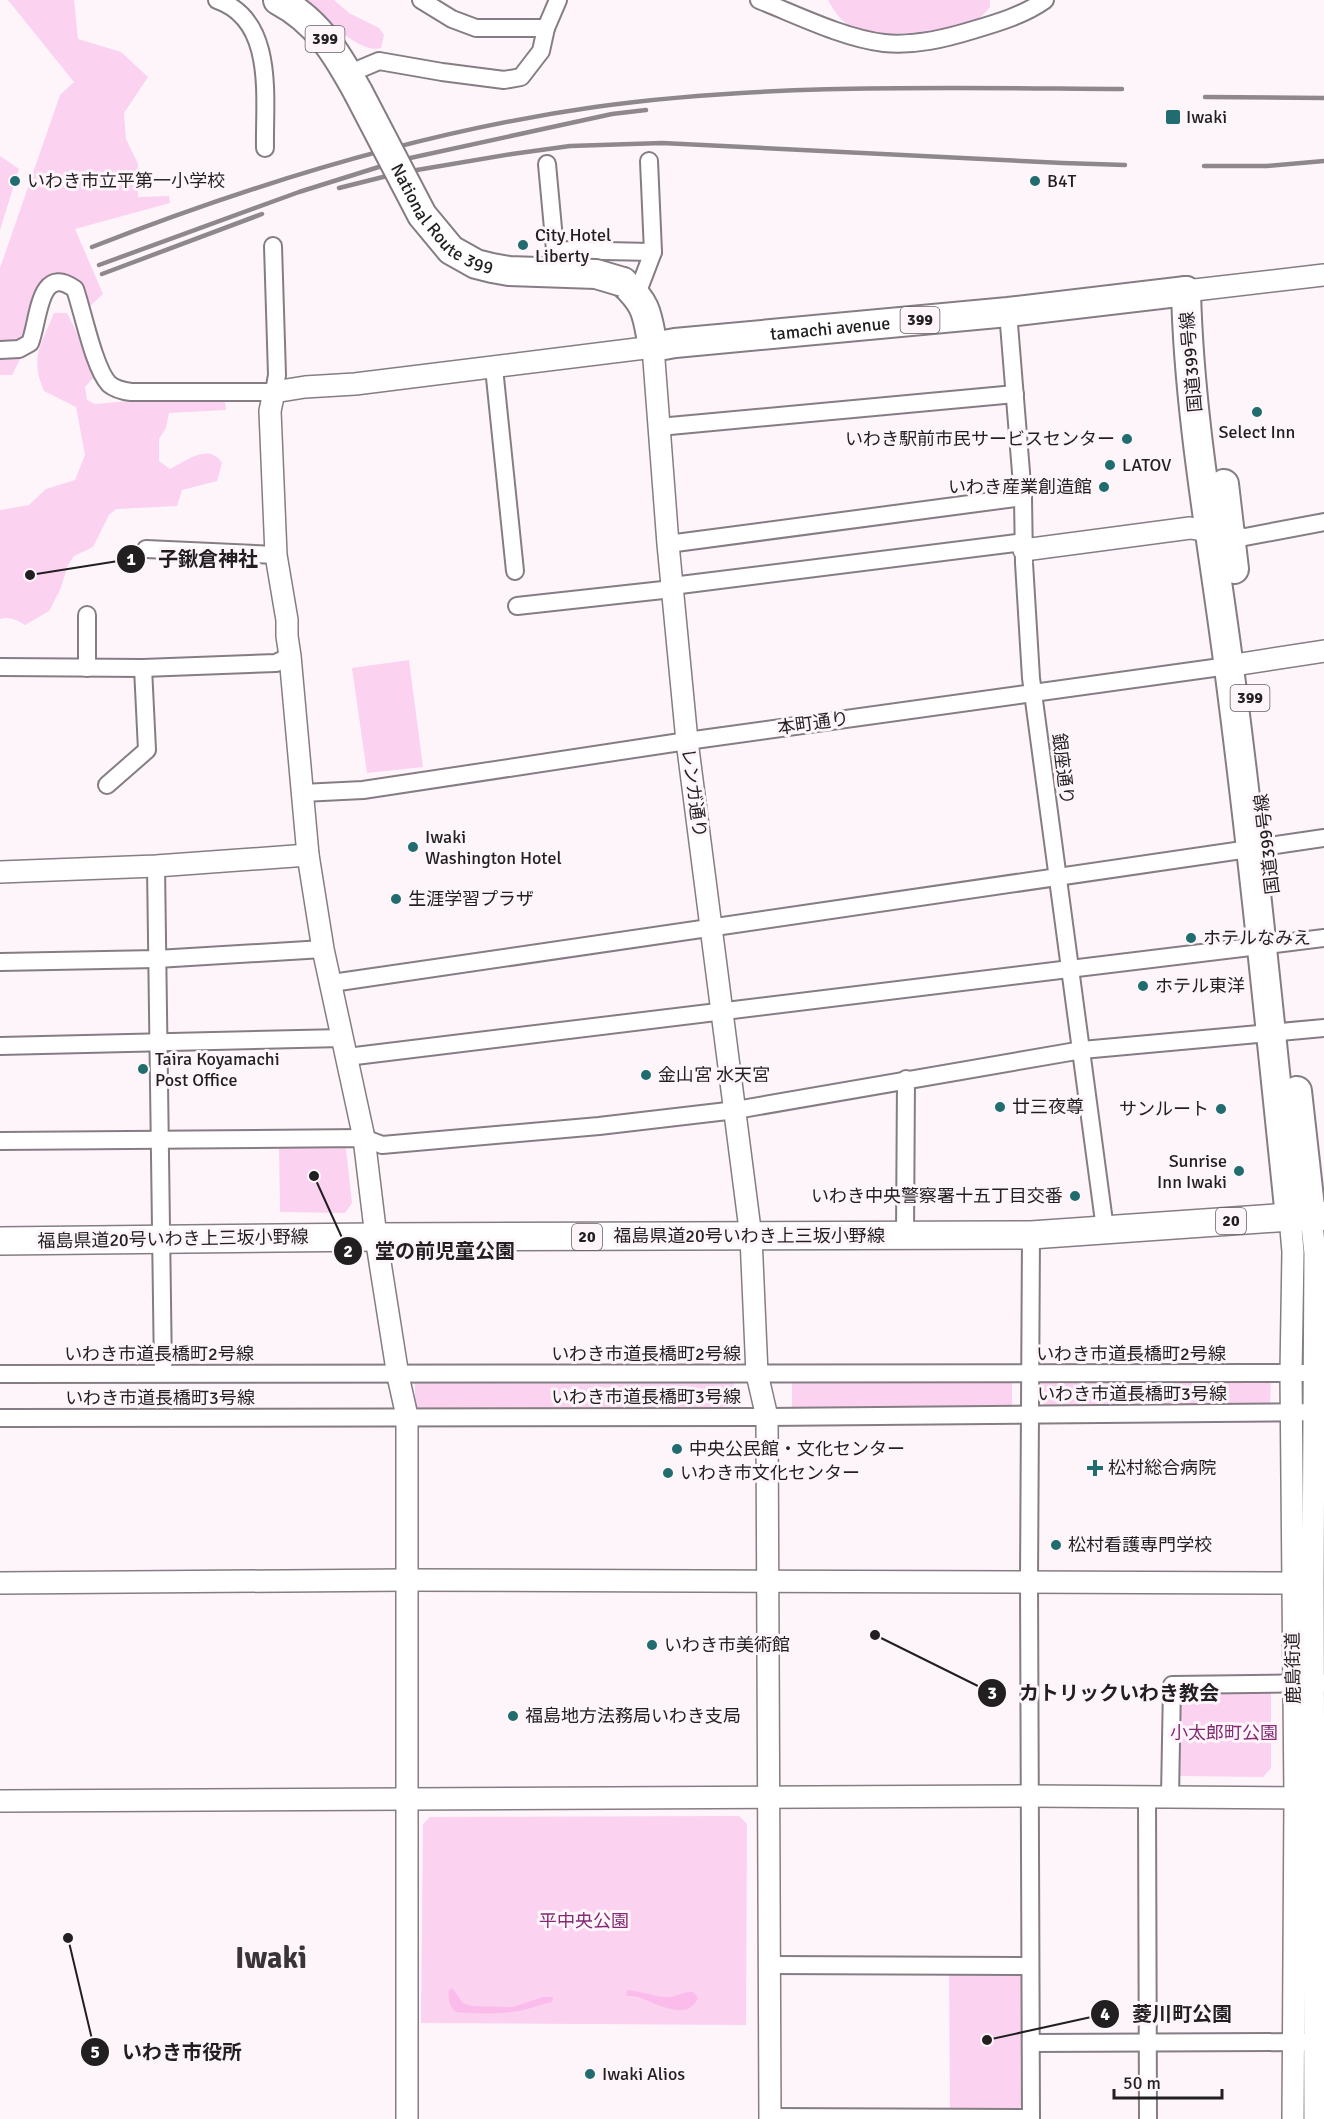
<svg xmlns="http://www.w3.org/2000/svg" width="1324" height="2119" font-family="Signika,'Noto Sans JP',sans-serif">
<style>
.green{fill:#fbd2f0}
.water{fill:#fbbcec}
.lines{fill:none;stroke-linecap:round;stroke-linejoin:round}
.minor-casing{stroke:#857d83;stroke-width:20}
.tertiary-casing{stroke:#857d83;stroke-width:24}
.primary-casing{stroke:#857d83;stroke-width:30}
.trunk-casing{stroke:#857d83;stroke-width:32}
.minor{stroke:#fff;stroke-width:16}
.tertiary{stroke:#fff;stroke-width:21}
.primary{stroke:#fff;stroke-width:27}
.trunk{stroke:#fff;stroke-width:28}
.rail{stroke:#8e888c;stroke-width:4.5}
.trunk-bridge-casing{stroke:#857d83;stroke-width:32;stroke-linecap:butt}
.trunk-bridge{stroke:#fff;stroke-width:28}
.poi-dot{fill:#206c6e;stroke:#fef5fb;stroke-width:2}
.labels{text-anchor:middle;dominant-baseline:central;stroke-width:6;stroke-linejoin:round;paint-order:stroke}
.shield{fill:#fef5fb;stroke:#645f62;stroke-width:1.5}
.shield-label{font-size:16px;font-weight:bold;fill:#221f21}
.poi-label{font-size:18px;fill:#221f21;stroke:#fef5fb;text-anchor:start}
.street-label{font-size:18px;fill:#221f21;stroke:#fef5fb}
.park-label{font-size:18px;fill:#842b74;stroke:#fef5fb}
.town-label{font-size:30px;font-weight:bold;fill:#3a3439;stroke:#fef5fb}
.leader{fill:none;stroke:#221f21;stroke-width:2}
.callout-dot{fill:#221f21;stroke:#fef5fb;stroke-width:2}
.mark-label{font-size:18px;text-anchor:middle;font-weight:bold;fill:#fff}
.callout-label{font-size:20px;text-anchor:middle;font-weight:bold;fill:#221f21;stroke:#fef5fb;stroke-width:6;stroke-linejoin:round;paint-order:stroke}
</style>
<rect width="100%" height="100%" fill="#fef5fb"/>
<g class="green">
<path d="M8,0H74L78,39L121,52L148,77L124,113L126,139L138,164V197L169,196L170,203L75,229L103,294L89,307L66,279L41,297L42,316L12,375H0V268L60,95L74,82Z"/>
<path d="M308,0H334L349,13L379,28L384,35L381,48C360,55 321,15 308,0Z"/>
<path d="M828,0H990V7C987,10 984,14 981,17C960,30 879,39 857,30C842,23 835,13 828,0Z"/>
<path d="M0,156L19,169L0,230Z"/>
<path d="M54,313H67L78,335L93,378L85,387L87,400L95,404L151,399L225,402L226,410L169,413L166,428L159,439V461L170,469C186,461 209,442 222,463L217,481L182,490L177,506L116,509L109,515L93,547L74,556L68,565L60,590L49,611L25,625C18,620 8,616 0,619V510L29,505L46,489L75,480L85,455L76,407L44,391C29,356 42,344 54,313Z"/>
<path d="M409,660L423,767L367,773L352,668Z"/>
<path d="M279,1144L339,1145L346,1149L352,1203L345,1213L280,1212Z"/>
<path d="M792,1379L1012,1381V1409L792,1408Z"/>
<path d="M1045,1380H1271L1270,1405L1046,1406L1038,1399C1037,1390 1037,1385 1045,1380Z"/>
<path d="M734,1381V1410L415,1411V1382Z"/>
<path d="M1181,1690H1271V1768L1263,1777L1180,1776L1176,1772L1177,1694Z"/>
<path d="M739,1816L747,1824L746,2025L421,2023L423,1824L430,1817Z"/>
<path d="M949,1969L1025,1974L1023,2105L1017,2110H950Z"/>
</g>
<g class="water">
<path d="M452,1988L463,2003L471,2006L513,2007L543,1997H553L552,2002C540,2004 531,2009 519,2011C499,2014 476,2014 456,2012C449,2005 448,2000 449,1990Z"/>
<path d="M627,1990C640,1991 652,1996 665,1997C675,1998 683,1991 693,1992L698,1998C688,2022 657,2004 641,1998C637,1996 631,1996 626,1996Z"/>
</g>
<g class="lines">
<defs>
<g id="minor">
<path d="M217,0C276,20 264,99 265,148"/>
<path d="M421,0L452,19L476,28H546"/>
<path d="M759,0C797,15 843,38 884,43C914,46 944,39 973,30C997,23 1024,15 1045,0"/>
<path d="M348,74L379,61L442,72L504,80L521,77L541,51L546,28L558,0"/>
<path d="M547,164L555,250L653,252"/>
<path d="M637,294L653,252L649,161"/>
<path d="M1008,312L1023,497L1024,563L1031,678L1105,1229"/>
<path d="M0,350L19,349L30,343C39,322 38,262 75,289C83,312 94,368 109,384C115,389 123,391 131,392H274L277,375L273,246"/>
<path d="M494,368L515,571"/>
<path d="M659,427L1015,394"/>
<path d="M1225,533L1245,537L1324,522"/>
<path d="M668,544L1023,497"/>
<path d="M146,549L276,555"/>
<path d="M672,586L1024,542"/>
<path d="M517,606L672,589"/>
<path d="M0,667L143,668L276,663L290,656"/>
<path d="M87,668V615"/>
<path d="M107,785L147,750L143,668"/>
<path d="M302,793L363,790L687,741L1228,666"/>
<path d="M156,866L163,1373"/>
<path d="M0,962L157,959L323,949"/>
<path d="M332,983L1324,838"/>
<path d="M0,1046L343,1038"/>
<path d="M347,1057L1324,938"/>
<path d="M0,1141L364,1138L382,1145L599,1126L736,1110L1082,1050L1324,1028"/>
<path d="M905,1235L906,1079"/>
<path d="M0,1374L1324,1373"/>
<path d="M0,1418L767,1417L1324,1412"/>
<path d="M1147,1797L1148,2119"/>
<path d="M1170,1797L1172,1685L1324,1683"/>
<path d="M770,1965L1030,1966"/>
<path d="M1031,2043L1305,2042"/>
<path d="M770,2117L1031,2118"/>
<path d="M1031,2119L1029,1582L1031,1235"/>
</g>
<g id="tertiary">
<path d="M1186,291L1324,275"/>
<path d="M1024,550L1190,528L1209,531"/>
<path d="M1228,666L1324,651"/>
<path d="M0,872L156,866L308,855"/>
<path d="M1311,1216L1315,1253L1313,1583L1315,2119"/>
<path d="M1290,1217L1293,1252L1291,1373L1295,1798L1293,2119"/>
<path d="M0,1583L407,1580L1292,1583"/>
<path d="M0,1801L1029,1796L1324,1798"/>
<path d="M407,2119V1416L398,1376L376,1237L364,1138L323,949L308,855L290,656L287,636V620L276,555L270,411L274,392L305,387L355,384L653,347L668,544L687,741L751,1237L757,1374L767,1417L770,2119"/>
</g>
<path id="primary" d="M0,1241L376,1237L1031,1235L1290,1217"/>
<g id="trunk">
<path d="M278,0C318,21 337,54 358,92"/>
<path id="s1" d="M623,282C648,305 647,315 653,347L675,343L1008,312L1186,291"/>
<path d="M1186,291C1189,417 1213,544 1229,668C1253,851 1271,1034 1290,1217L1324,1216"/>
<path d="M1224,484L1234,569"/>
<path d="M1297,1091L1311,1216"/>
</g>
</defs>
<use href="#minor" class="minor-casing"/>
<use href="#tertiary" class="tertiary-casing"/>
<use href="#primary" class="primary-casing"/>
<use href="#trunk" class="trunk-casing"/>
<use href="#minor" class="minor"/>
<use href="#tertiary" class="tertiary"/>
<use href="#primary" class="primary"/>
<use href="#trunk" class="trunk"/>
<g class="rail">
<path d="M1205,97L1324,98"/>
<path d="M1204,166H1267L1324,161"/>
<path d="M339,188L399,173L512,154L570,146L662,143L1063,163L1125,165"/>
<path d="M92,247C253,184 424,131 595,107C769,83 947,88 1122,89"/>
<path d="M99,265L299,192L401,160L612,114L646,110"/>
<path d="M102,274L262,214"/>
</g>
<defs>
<g id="trunk-bridge">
<path id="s2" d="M358,92L422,215L451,250L476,264L492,268L509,271L596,274L623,282"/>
</g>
</defs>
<use href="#trunk-bridge" class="trunk-bridge-casing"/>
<use href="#trunk-bridge" class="trunk-bridge"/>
</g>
<g class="poi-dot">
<rect x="1165" y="109" width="16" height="16" rx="3"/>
<circle cx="15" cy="181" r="6"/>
<circle cx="1035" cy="181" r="6"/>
<circle cx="523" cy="245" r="6"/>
<circle cx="1257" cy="412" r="6"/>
<circle cx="1127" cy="439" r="6"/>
<circle cx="1110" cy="465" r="6"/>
<circle cx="1104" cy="487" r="6"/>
<circle cx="413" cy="847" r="6"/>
<circle cx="396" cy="899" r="6"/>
<circle cx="1191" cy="938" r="6"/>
<circle cx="1143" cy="986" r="6"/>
<circle cx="143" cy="1069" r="6"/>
<circle cx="646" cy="1075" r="6"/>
<circle cx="1000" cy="1107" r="6"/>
<circle cx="1221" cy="1109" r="6"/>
<circle cx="1239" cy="1171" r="6"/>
<circle cx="1075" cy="1196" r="6"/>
<circle cx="677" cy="1449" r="6"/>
<path d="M1092 1459h6v6h6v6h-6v6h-6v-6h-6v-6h6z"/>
<circle cx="668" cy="1473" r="6"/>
<circle cx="1056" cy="1545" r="6"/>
<circle cx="652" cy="1645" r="6"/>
<circle cx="513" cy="1716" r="6"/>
<circle cx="590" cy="2074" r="6"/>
</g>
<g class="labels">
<g class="shield">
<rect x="305.5" y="26" width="39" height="26" rx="4.5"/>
<rect x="900.5" y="307" width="39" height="26" rx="4.5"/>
<rect x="1230.5" y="685" width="39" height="26" rx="4.5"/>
<rect x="1216" y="1208" width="30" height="26" rx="4.5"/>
<rect x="572" y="1224" width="30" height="26" rx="4.5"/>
</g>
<g class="shield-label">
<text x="325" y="39">399</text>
<text x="920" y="320">399</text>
<text x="1250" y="698">399</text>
<text x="1231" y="1221">20</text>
<text x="587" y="1237">20</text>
</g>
<g class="poi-label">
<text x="1186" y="117">Iwaki</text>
<text x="27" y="181">いわき市立平第一小学校</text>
<text x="1047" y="181">B4T</text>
<text x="535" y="235">City Hotel<tspan x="535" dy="21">Liberty</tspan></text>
<text x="1257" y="432" text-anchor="middle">Select Inn</text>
<text x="1115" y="439" text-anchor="end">いわき駅前市民サービスセンター</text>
<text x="1122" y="465">LATOV</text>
<text x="1092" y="487" text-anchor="end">いわき産業創造館</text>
<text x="425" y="837">Iwaki<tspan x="425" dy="21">Washington Hotel</tspan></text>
<text x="408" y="899">生涯学習プラザ</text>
<text x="1203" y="938">ホテルなみえ</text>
<text x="1155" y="986">ホテル東洋</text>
<text x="155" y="1059">Taira Koyamachi<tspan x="155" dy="21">Post Office</tspan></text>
<text x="658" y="1075">金山宮 水天宮</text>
<text x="1012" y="1107">廿三夜尊</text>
<text x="1209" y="1109" text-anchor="end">サンルート</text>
<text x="1227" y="1161" text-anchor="end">Sunrise<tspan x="1227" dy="21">Inn Iwaki</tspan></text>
<text x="1063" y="1196" text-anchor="end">いわき中央警察署十五丁目交番</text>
<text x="689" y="1449">中央公民館・文化センター</text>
<text x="1108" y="1468">松村総合病院</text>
<text x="680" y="1473">いわき市文化センター</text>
<text x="1068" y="1545">松村看護専門学校</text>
<text x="664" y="1645">いわき市美術館</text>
<text x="525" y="1716">福島地方法務局いわき支局</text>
<text x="602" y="2074">Iwaki Alios</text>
</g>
<g class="street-label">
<text stroke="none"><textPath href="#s2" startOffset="156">National Route 399</textPath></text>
<text stroke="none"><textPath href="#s1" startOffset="252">tamachi avenue</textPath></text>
<text transform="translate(1191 362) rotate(-95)">国道399号線</text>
<text transform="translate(813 723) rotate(-8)">本町通り</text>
<text transform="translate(1063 769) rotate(83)">銀座通り</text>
<text transform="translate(694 793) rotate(82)">レンガ通り</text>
<text transform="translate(1267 844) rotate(-97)">国道399号線</text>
<text x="749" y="1236">福島県道20号いわき上三坂小野線</text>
<text transform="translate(173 1239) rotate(-1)">福島県道20号いわき上三坂小野線</text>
<text x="159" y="1354">いわき市道長橋町2号線</text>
<text x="646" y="1354">いわき市道長橋町2号線</text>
<text x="1131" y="1354">いわき市道長橋町2号線</text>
<text x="1132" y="1394">いわき市道長橋町3号線</text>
<text x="646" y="1397">いわき市道長橋町3号線</text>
<text x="160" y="1398">いわき市道長橋町3号線</text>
<text transform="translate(1293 1668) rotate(-91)">鹿島街道</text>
</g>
<g class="park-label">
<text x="1224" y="1733">小太郎町公園</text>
<text x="584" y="1921">平中央公園</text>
</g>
<g class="town-label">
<text x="271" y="1958">Iwaki</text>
</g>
</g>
<path class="leader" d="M30 575L131 559M314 1176L348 1251M875 1635L992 1693M987 2040L1105 2014M68 1938L95 2052"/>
<g class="callout-dot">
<circle cx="30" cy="575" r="6"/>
<circle cx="314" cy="1176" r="6"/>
<circle cx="875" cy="1635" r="6"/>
<circle cx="987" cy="2040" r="6"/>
<circle cx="68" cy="1938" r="6"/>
<circle cx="131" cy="559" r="15"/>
<circle cx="348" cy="1251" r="15"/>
<circle cx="992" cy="1693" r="15"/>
<circle cx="1105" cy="2014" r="15"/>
<circle cx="95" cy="2052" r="15"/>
</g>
<g class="mark-label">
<text x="131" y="565">1</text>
<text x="348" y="1257">2</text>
<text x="992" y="1699">3</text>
<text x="1105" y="2020">4</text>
<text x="95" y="2058">5</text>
</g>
<g class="callout-label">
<text x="208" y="566">子鍬倉神社</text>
<text x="445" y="1258">堂の前児童公園</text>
<text x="1119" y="1700">カトリックいわき教会</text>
<text x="1182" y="2021">菱川町公園</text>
<text x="182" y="2059">いわき市役所</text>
</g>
<path d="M1114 2089v9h108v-9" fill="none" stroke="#221f21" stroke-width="3"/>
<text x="1123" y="2089" font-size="18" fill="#221f21" stroke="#fef5fb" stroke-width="4.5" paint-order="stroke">50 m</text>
</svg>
